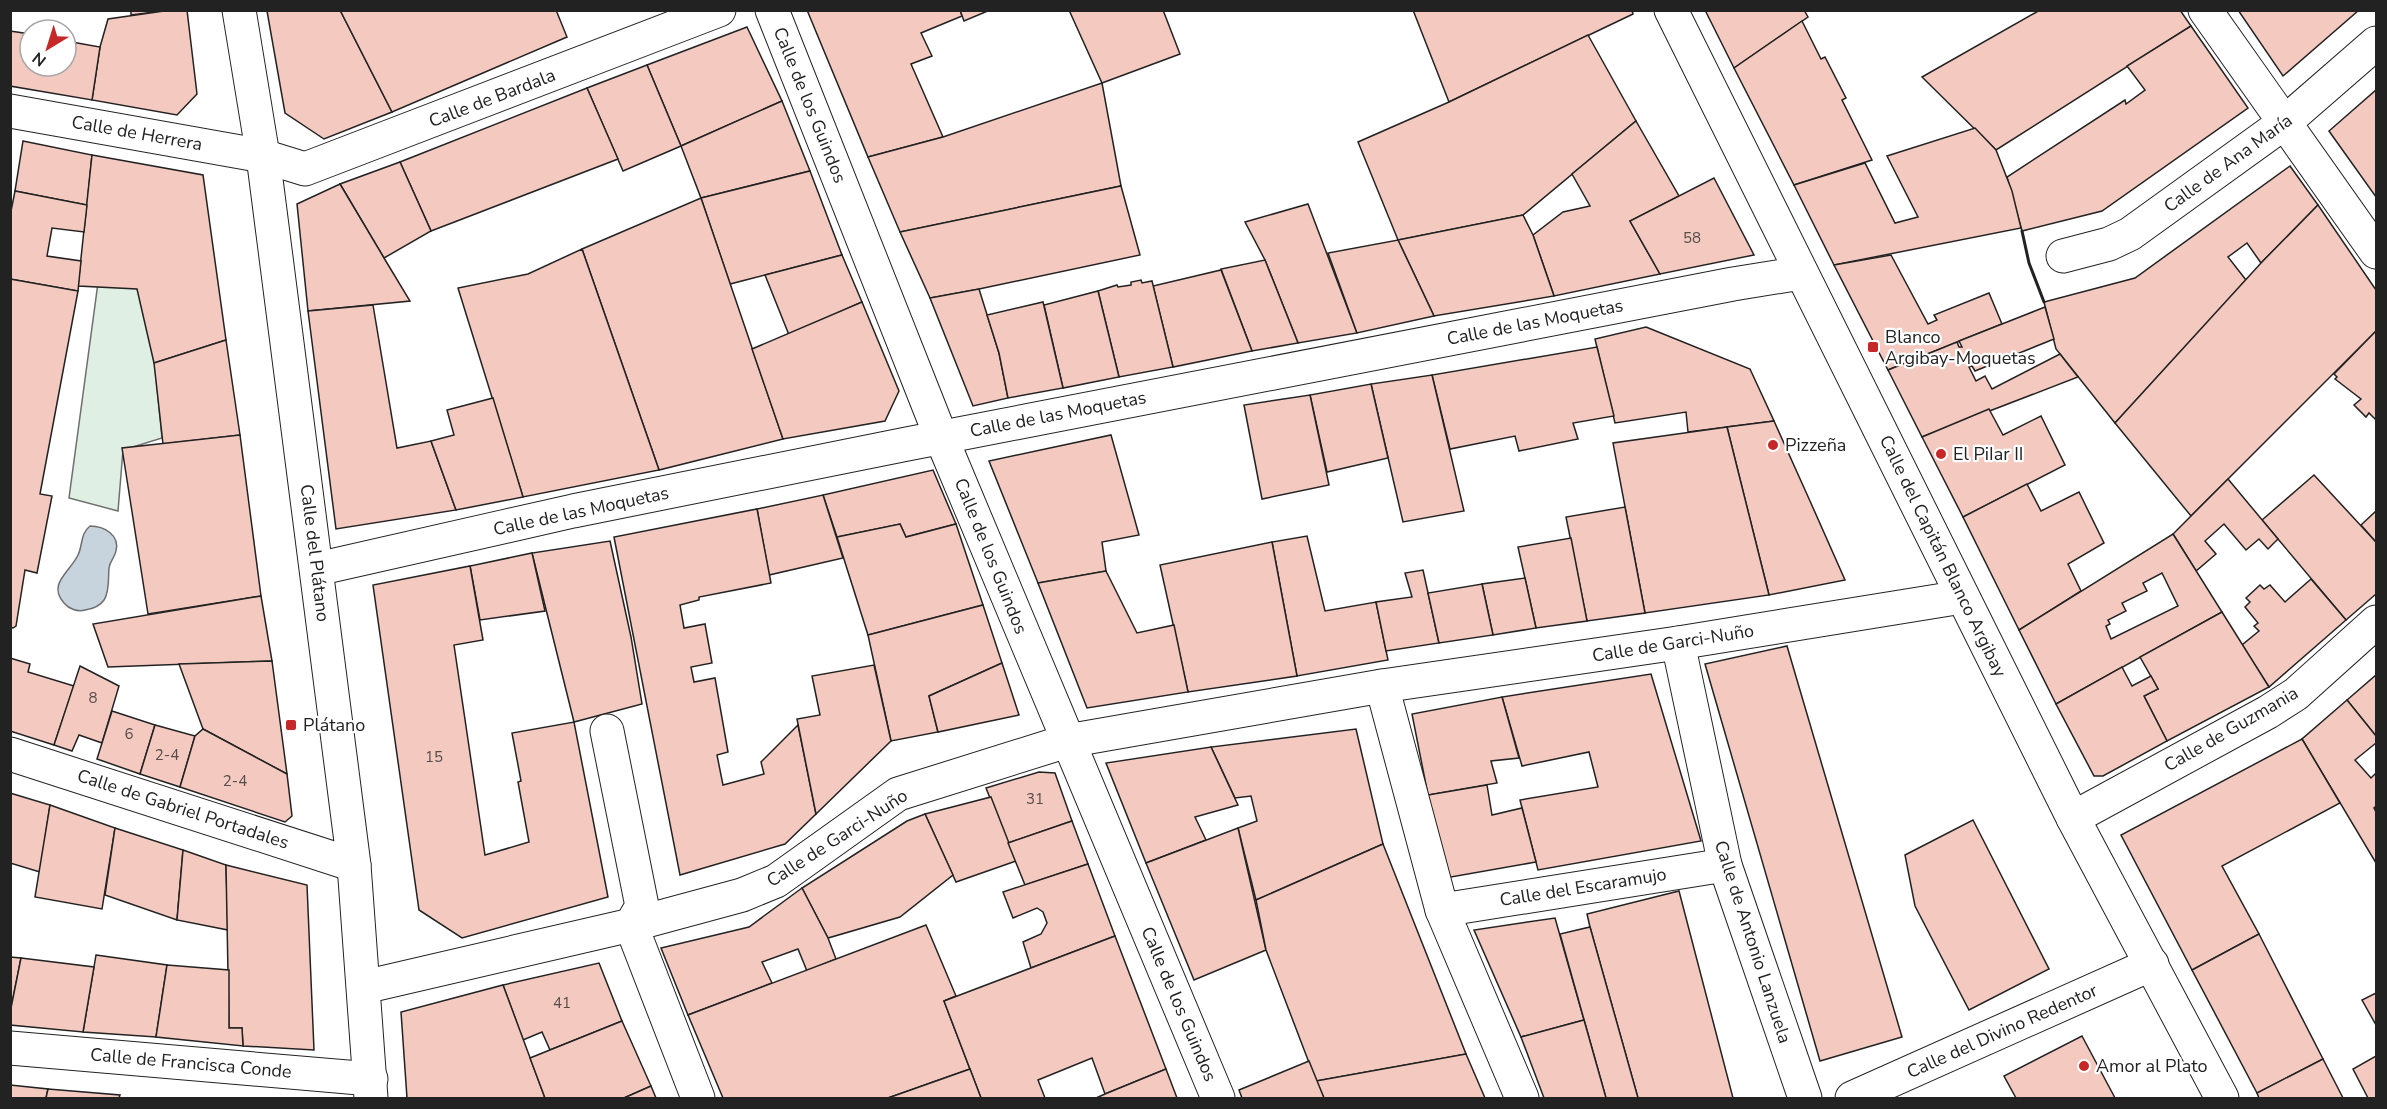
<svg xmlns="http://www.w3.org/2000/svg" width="2387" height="1109" font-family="'Nunito Sans',sans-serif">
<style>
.green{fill:#e0efe3;stroke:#6f6f6f;stroke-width:1.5}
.water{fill:#c7d3dd;stroke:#6f6f6f;stroke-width:1.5}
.building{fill:#f3c9c0;stroke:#222;stroke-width:1.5;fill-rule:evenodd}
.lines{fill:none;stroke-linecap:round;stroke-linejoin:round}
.street-casing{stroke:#222;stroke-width:35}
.street{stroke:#fff;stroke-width:33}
.wall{stroke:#222;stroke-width:3}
.poi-dot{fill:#c62828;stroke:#fff;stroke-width:2}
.labels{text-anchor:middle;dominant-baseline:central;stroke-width:4.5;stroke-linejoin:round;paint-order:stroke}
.number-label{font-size:15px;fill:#564c4a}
.street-label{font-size:18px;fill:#222;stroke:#fff}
.poi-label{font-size:18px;fill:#222;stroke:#fff;text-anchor:start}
</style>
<rect width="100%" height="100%" fill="#fff"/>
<path class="green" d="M107,216L141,222L162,438L123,450L118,511L69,498Z"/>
<path class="water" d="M90,526C104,526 120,535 116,551C115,557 110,561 109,568C108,577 110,591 104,600C100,606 92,609 85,610C77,612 69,609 64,603C47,584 70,572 78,555C83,545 80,534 90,526Z"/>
<g class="building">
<path d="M131,10H171L131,15Z"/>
<path d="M171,10H187L197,94L177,115L92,100L100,47L108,19Z"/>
<path d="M340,10L392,112L324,139L285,113L267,11Z"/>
<path d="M340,10H556L567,37L392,112Z"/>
<path d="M807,10H960L962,16L921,33L932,56L911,64L943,137L868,157Z"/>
<path d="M960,10H990L964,21Z"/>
<path d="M1069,10H1163L1180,54L1102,83Z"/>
<path d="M1413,10H1632L1633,14L1449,102Z"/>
<path d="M1705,10H1804L1808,17L1734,68Z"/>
<path d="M2040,10H2180L2191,26L1996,150L1922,77Z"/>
<path d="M2238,10H2359L2283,76Z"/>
<path d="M1802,21L1821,59L1825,57L1846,98L1842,100L1872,160L1794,185L1734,68Z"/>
<path d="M2191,26L2248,108L2102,211L2022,231L2007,177L2125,100L2126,104L2145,90L2127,66Z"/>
<path d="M747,27L782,101L681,146L647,65Z"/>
<path d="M10,31L30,34V66H66V41L100,47L92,100L10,86Z"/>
<path d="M1588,35L1636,121L1523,215L1398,240L1358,142L1449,102Z"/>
<path d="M647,65L681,146L623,171L587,88Z"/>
<path d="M1102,83L1121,186L900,232L868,157L943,137Z"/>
<path d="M587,88L618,159L431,231L400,162Z"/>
<path d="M2376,90V197L2329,131Z"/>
<path d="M782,101L810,171L701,198L681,146Z"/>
<path d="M1636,121L1679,196L1630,221L1660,274L1554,296L1533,235L1563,212L1590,206L1572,174Z"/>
<path d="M1975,128L1996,150L2012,191L2021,228L1834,265L1794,185L1865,163L1895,223L1918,217L1887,156Z"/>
<path d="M23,141L92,155L87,205L15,191Z"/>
<path d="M92,155L203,175L226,340L154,363L137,289L78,286Z"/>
<path d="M400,162L431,231L384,258L340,184Z"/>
<path d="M2290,166L2318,205L2261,263L2247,243L2228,257L2246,280L2115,423L2056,349L2044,302L2135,278Z"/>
<path d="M810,171L842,255L730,284L701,198Z"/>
<path d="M1714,178L1754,255L1660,274L1630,221Z"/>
<path d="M340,184L384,258L410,301L308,311L297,204Z"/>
<path d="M1121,186L1140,255L979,289L930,298L900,232Z"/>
<path d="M15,191L87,205L84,232L52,228L47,256L81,261L78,291L10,279V216Z"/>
<path d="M701,198L783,439L659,470L582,249Z"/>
<path d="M1308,204L1357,333L1298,343L1265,260L1245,222Z"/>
<path d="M2318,205L2376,290V331L2191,516L2115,423L2261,263Z"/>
<path d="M1523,215L1533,235L1554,296L1434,316L1398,240Z"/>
<path d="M1398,240L1434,316L1357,333L1328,253Z"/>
<path d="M582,249L659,470L523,497L458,288L528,274Z"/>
<path d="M842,255L862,302L789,335L765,275Z"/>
<path d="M1891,255L1928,324L1937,320L1934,315L1989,293L2002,324L1888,370L1834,265Z"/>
<path d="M1265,260L1298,343L1252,351L1221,269Z"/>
<path d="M1221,270L1252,351L1173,367L1153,286Z"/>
<path d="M10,279L78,291L40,494L52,496L37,573L25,570L16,626L13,628L10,627Z"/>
<path d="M1141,280L1142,283L1152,281L1173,367L1119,377L1098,291L1117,285L1118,287L1131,285V282Z"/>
<path d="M979,289L999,353L1008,398L973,406L930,298Z"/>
<path d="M1098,291L1119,377L1063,388L1044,305Z"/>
<path d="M862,302L899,391L885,421L783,439L752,349Z"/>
<path d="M1043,302L1063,388L1008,398L999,353L987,315Z"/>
<path d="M373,305L397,448L431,441L456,510L336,529L308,311Z"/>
<path d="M2045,307L2054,339L1975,371L1972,366L1969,367L1976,381L1985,376L1992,389L2060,354L2078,377L1922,437L1888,370L1957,342L1959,347H1962L1959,341Z"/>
<path d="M1646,327L1750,369L1774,421L1688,432L1686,412L1615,423L1595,339Z"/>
<path d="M2376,331V420L2369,413L2366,417L2354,405L2361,399L2335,379L2337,377L2334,374Z"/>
<path d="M226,340L240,435L163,444L154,363Z"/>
<path d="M1597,347L1614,416L1573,423L1578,439L1519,451L1515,436L1450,449L1432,375Z"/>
<path d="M1432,375L1464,511L1403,522L1371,384Z"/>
<path d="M1371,384L1388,458L1327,472L1310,395Z"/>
<path d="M1310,395L1329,485L1262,499L1244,405Z"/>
<path d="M493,398L523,497L456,510L431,441L454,435L447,410Z"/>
<path d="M1989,409L2003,435L2041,416L2065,465L1963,517L1922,437Z"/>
<path d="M1774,421L1810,501L1845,580L1769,595L1727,427Z"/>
<path d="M1727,427L1769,595L1645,613L1613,443Z"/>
<path d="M240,435L261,596L148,614L122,448Z"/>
<path d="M1111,435L1139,535L1102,542L1106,571L1038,583L989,461Z"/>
<path d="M933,470L956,524L906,537L900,524L837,537L823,495Z"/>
<path d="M2314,475L2376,542V594L2346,620L2262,520Z"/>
<path d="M2228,479L2278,539L2268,549L2259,539L2246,550L2224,524L2205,541L2216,554L2196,571L2173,534Z"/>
<path d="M2027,484L2041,511L2079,492L2104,543L2068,564L2081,591L2019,630L1963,517Z"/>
<path d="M823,495L843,558L769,575L757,509Z"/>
<path d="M1625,507L1645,613L1587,621L1566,517Z"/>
<path d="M757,509L771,583L699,597V600L680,605L684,628L705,624L712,663L691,667L694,682L715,678L728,752L717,755L723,785L764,774L761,762L798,725L816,814L785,844L680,875L614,537Z"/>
<path d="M2376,511V542L2361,525Z"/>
<path d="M900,524L906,537L956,524L983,605L868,635L837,537Z"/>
<path d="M2173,534L2222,612L2056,704L2019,630ZM2162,573L2178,606L2111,639L2106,626L2110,624L2108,620L2126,611L2122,603L2147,591L2143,583Z"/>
<path d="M1307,536L1325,611L1376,602L1388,660L1297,676L1272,542Z"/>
<path d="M1571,538L1587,621L1536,628L1518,547Z"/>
<path d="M610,541L631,637L642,704L574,722L532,553Z"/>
<path d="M1272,542L1297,676L1188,692L1160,565Z"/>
<path d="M532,553L545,611L480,620L470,566Z"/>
<path d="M470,566L483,640L454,645L485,855L529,842L518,782L521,781L512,733L574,722L608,897L462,938L419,910L373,585Z"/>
<path d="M1423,570L1439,643L1386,651L1376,602L1412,597L1405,573Z"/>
<path d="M1106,571L1137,633L1174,625L1188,692L1087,708L1038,583Z"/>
<path d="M1525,578L1536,628L1493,635L1482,584Z"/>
<path d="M2311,579L2346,620L2269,687L2242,645L2259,631L2254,626L2258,623L2245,607L2250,602L2246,598L2260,585L2264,589L2270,585L2285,602Z"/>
<path d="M1482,584L1493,635L1439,643L1428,593Z"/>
<path d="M261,596L272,661L108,667L93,624Z"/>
<path d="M983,605L1002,663L929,696L938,732L891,741L868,635Z"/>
<path d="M2222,612L2269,687L2167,741L2144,696L2158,689L2140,657Z"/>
<path d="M1787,646L1902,1037L1820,1061L1705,664Z"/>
<path d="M10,658L30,664L28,672L74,686L54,745L10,731Z"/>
<path d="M272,661L287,774L203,729L179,664Z"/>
<path d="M1002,663L1019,715L938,732L929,696Z"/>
<path d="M874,665L891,741L816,814L797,719L820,715L812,676Z"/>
<path d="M80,666L119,686L102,743L79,735L72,751L54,745Z"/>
<path d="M2122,667L2132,686L2151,676L2158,689L2144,696L2167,741L2103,776H2094L2056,704Z"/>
<path d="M1651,674L1701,841L1538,870L1520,800L1598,787L1589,752L1522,766L1502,697Z"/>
<path d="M2376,675V736L2347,700Z"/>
<path d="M1502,697L1519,758L1491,761L1497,783L1428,795L1412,714Z"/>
<path d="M2347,700L2376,736V743L2355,760L2371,778L2376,773V806L2374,808L2376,812V863L2302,739Z"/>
<path d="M112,711L155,725L140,774L97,759Z"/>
<path d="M155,725L195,736L180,787L140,774Z"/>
<path d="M203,729L287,774L292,816L285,822L180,787L195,736Z"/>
<path d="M1356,729L1383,844L1256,900L1238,828L1257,821L1251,796L1235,798L1211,747Z"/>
<path d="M2302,739L2340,803L2222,866L2259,934L2192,970L2121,835Z"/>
<path d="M1211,747L1238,805L1195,817L1206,840L1146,863L1106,763Z"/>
<path d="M1039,772L1055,773L1072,821L1008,843L986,788Z"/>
<path d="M1487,785L1492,815L1522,808L1536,862L1451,877L1441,868L1428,795Z"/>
<path d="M10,793L50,805L40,872L10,863Z"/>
<path d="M991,797L1016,861L956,882L925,814Z"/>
<path d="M50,805L115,828L102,909L35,897Z"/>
<path d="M925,814L953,875L900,917L828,938L802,888L907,821Z"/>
<path d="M1973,820L2049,969L1969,1010L1915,906L1905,855Z"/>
<path d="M1072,821L1088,864L1025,885L1008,843Z"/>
<path d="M115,828L183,850L177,920L105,895Z"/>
<path d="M1238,828L1266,950L1194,980L1146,863Z"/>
<path d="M1383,844L1466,1054L1316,1081L1266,950L1256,900Z"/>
<path d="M183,850L226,865L228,930L177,920Z"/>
<path d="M1088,864L1115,936L1031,968L1023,942L1041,934L1047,923L1043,912L1037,908L1013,918L1003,892Z"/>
<path d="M226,865L307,885L314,1050L243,1046L242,1028H229Z"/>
<path d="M802,888L828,938L836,959L807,971L798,949L762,962L772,983L688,1015L661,948L749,927Z"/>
<path d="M1679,891L1733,1098H1638L1590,927L1587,914Z"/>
<path d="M1555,918L1584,1020L1521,1037L1474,930Z"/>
<path d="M926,925L956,996L944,1001L970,1069L888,1098H723L688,1015Z"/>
<path d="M1590,927L1638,1098H1606L1560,934Z"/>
<path d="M2259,934L2323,1059L2257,1093L2192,970Z"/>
<path d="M1115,936L1166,1069L1105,1094L1092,1058L1038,1080L1045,1098H981L944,1001Z"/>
<path d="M96,955L167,965L156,1037L83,1032Z"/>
<path d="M10,957L21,958L10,1013Z"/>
<path d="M21,958L94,967L83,1032L10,1025V1013Z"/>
<path d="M599,963L622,1021L550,1050L542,1032L523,1040L503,985Z"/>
<path d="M167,965L229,970V1028H242L243,1046L156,1037Z"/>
<path d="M503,985L545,1098H407L401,1012Z"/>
<path d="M2376,993V1025L2362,1000Z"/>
<path d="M1584,1020L1606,1098H1544L1521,1037Z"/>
<path d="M622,1021L651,1086L624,1098H545L530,1058Z"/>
<path d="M2082,1036L2115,1098H2016L2004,1076Z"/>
<path d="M1466,1054L1485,1098H1324L1316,1081Z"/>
<path d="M2376,1056V1098H2368L2353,1069Z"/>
<path d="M2323,1059L2343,1098H2259L2257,1093Z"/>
<path d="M1309,1061L1324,1098H1242L1239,1090Z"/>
<path d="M970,1069L981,1098H888Z"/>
<path d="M1166,1069L1177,1098H1096L1105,1094Z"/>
<path d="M10,1085L48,1089L46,1098H10Z"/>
<path d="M651,1086L656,1098H624Z"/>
<path d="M48,1089L120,1095L119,1098H46Z"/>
</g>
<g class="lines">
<defs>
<g id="street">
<path d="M239,10L263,156L354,865L371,1098"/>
<path d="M772,10L941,437L1218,1098"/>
<path d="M1671,10L2073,818L2222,1098"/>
<path d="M2205,10L2376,252"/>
<path d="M10,111L263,156L305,169L719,10"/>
<path d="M2063,256L2109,244L2130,234L2284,123L2376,43"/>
<path d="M317,569L573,511L907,444L1733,284L1801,273"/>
<path d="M1678,643L1725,865L1805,1098"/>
<path d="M1382,686L1442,910L1522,1098"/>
<path d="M607,731L642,906L631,925"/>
<path d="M10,754L354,865"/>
<path d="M2073,818L2268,712L2296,694L2376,622"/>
<path d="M1442,910L1725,865"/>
<path d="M631,925L698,1098"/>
<path d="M364,987L631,925L742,895L776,881L898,794L1067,741L1382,686L1678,643L1962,597"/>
<path d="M10,1048L371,1079"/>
<path d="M1852,1098L2152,964"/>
</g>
</defs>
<use href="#street" class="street-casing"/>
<use href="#street" class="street"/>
<path class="wall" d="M2022,231L2029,263L2044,302"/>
</g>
<g class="poi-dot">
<rect x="1867" y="341" width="12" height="12" rx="3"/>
<circle cx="1773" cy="445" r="6"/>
<circle cx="1941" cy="454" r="6"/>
<rect x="285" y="719" width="12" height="12" rx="3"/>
<circle cx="2084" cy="1066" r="6"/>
</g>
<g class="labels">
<g class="number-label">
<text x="1692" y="238">58</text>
<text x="93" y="698">8</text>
<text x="129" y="734">6</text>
<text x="167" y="755">2-4</text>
<text x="434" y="757">15</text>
<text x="235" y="781">2-4</text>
<text x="1035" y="799">31</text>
<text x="562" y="1003">41</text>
</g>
<g class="street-label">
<text transform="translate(492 98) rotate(-21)">Calle de Bardala</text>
<text transform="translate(810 105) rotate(68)">Calle de los Guindos</text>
<text transform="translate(137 133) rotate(10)">Calle de Herrera</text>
<text transform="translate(2228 163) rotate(-36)">Calle de Ana María</text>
<text transform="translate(1535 322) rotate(-11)">Calle de las Moquetas</text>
<text transform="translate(1058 414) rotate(-11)">Calle de las Moquetas</text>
<text transform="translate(581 511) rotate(-12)">Calle de las Moquetas</text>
<text transform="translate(315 553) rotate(83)">Calle del Plátano</text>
<text transform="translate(991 556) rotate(68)">Calle de los Guindos</text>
<text transform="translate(1943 556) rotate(64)">Calle del Capitán Blanco Argibay</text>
<text transform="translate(1673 643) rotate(-9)">Calle de Garci-Nuño</text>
<text transform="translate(2231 729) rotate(-30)">Calle de Guzmania</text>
<text transform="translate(183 809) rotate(18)">Calle de Gabriel Portadales</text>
<text transform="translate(837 838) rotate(-33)">Calle de Garci-Nuño</text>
<text transform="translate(1583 887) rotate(-9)">Calle del Escaramujo</text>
<text transform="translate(1753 942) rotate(72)">Calle de Antonio Lanzuela</text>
<text transform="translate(1179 1004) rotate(67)">Calle de los Guindos</text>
<text transform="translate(2002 1031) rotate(-24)">Calle del Divino Redentor</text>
<text transform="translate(191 1063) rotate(5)">Calle de Francisca Conde</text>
</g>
<g class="poi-label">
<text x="1885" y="337">Blanco<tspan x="1885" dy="21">Argibay-Moquetas</tspan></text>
<text x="1785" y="445">Pizzeña</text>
<text x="1953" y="454">El PiIar II</text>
<text x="303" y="725">Plátano</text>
<text x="2096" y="1066">Amor al Plato</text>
</g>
</g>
<rect width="2387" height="1109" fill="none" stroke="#222222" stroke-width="24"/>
<g transform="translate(48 48) rotate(218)"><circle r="28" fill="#ffffff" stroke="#a7a7a7" stroke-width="1.5"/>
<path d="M0-4.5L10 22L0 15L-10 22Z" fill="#c62828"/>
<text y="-9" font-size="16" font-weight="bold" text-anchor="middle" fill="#222222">N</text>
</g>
</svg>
